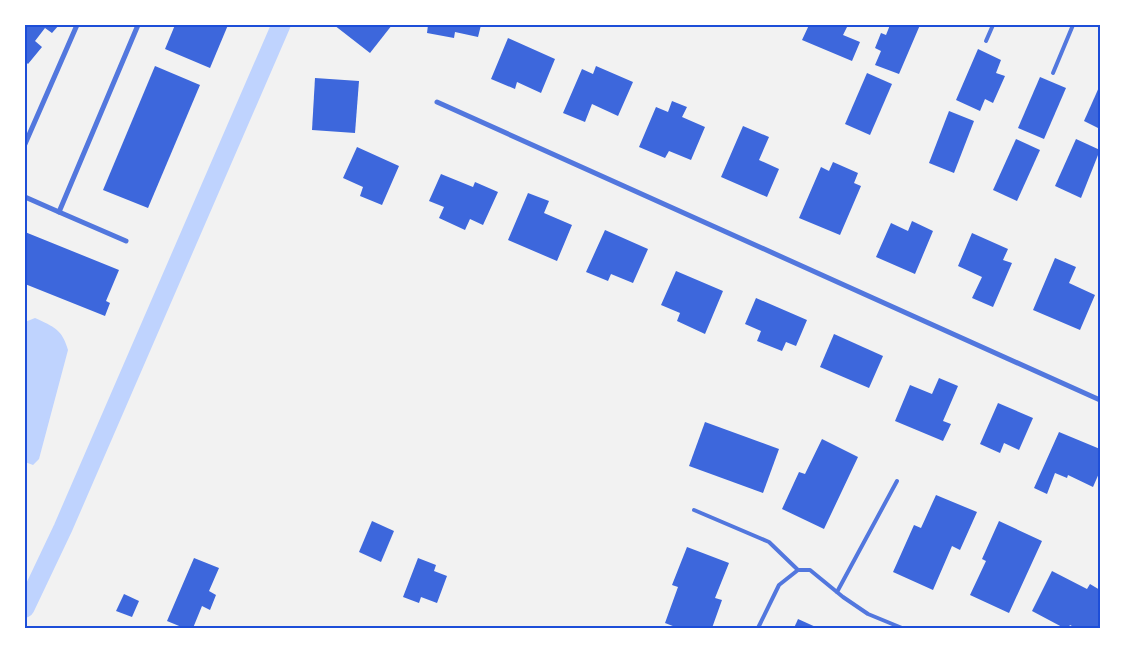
<svg xmlns="http://www.w3.org/2000/svg" width="1125" height="653" font-family="'Playfair Display',serif">
<style>
.water{fill:#bfd3fe}
.lines{fill:none;stroke-linecap:round;stroke-linejoin:round}
.canal{stroke:#bfd3fe;stroke-width:19}
.building{fill:#3d67dc}
.service{stroke:#5277de;stroke-width:4}
.minor{stroke:#5277de;stroke-width:5}
.neatline{fill:none;stroke:#1d4ed8;stroke-width:2}
</style>
<rect width="100%" height="100%" fill="#f2f2f2"/>
<path class="water" d="M35,318C54,327 62,329 68,350L39,459L33,465L25,462V322Z"/>
<g class="lines">
<path class="canal" d="M25,608L63,528L281,25"/>
</g>
<g class="building">
<path d="M25,25H59L52,33L45,28L35,41L42,47L28,64L25,61Z"/>
<path d="M175,25H228L210,68L165,49Z"/>
<path d="M334,25H392L370,53Z"/>
<path d="M428,25H481L478,37L455,32L454,38L427,33Z"/>
<path d="M809,25H848L843,35L860,42L852,61L802,40Z"/>
<path d="M890,25H920L899,74L875,65L881,51L875,48L881,33L886,35Z"/>
<path d="M508,38L555,59L541,93L517,82L515,89L491,79Z"/>
<path d="M978,49L1001,60L996,73L1005,76L993,103L985,99L980,111L956,100Z"/>
<path d="M155,66L200,85L148,208L103,190Z"/>
<path d="M596,66L633,82L618,116L592,104L585,122L563,113L582,69L593,74Z"/>
<path d="M867,73L892,84L870,135L845,124Z"/>
<path d="M1040,77L1066,88L1044,139L1018,128Z"/>
<path d="M315,78L359,81L355,133L312,130Z"/>
<path d="M1100,85V129L1084,121Z"/>
<path d="M672,101L687,107L682,117L705,127L691,160L669,151L665,158L639,147L656,107L668,112Z"/>
<path d="M949,111L974,121L954,173L929,163Z"/>
<path d="M743,126L769,137L759,160L779,169L767,197L721,177Z"/>
<path d="M1016,139L1040,150L1017,201L993,190Z"/>
<path d="M1076,139L1100,150L1081,198L1055,186Z"/>
<path d="M357,147L399,166L382,205L360,196L363,187L343,178Z"/>
<path d="M833,162L858,173L854,183L861,186L840,235L799,218L821,167L829,171Z"/>
<path d="M441,174L473,187L475,182L498,192L483,225L470,219L465,230L439,218L444,207L429,201Z"/>
<path d="M528,193L549,201L544,213L572,225L557,261L508,240Z"/>
<path d="M912,221L933,231L915,274L876,257L891,223L908,231Z"/>
<path d="M605,230L648,249L633,283L611,274L608,281L586,272Z"/>
<path d="M25,232L119,270L106,301L110,303L105,316L25,284Z"/>
<path d="M972,233L1008,249L1003,260L1012,263L993,307L972,298L982,277L958,266Z"/>
<path d="M1055,258L1076,267L1069,283L1095,295L1080,330L1033,310Z"/>
<path d="M676,271L723,291L705,334L677,321L680,313L661,305Z"/>
<path d="M756,298L807,320L796,346L786,342L782,351L757,341L761,331L745,324Z"/>
<path d="M834,334L883,356L869,388L820,367Z"/>
<path d="M939,378L958,386L943,421L951,424L943,441L895,421L910,385L932,394Z"/>
<path d="M998,403L1033,418L1019,450L1004,443L1000,453L980,444Z"/>
<path d="M705,422L779,449L763,493L689,466Z"/>
<path d="M1059,432L1100,449V471L1093,487L1068,475L1067,478L1055,473L1047,494L1034,488Z"/>
<path d="M822,439L858,457L824,529L782,509L799,472L805,474Z"/>
<path d="M936,495L977,512L960,550L952,546L933,590L893,572L914,525L921,528Z"/>
<path d="M372,521L394,531L381,562L359,552Z"/>
<path d="M999,521L1042,541L1009,613L970,595L986,561L982,559Z"/>
<path d="M687,547L729,563L715,598L722,600L712,628H678L665,623L678,587L672,585Z"/>
<path d="M194,558L219,568L209,591L216,595L210,610L202,606L193,628H184L167,621Z"/>
<path d="M418,558L436,565L434,571L447,576L437,603L421,597L419,603L403,597Z"/>
<path d="M1052,571L1087,589L1090,584L1100,590V628H1076L1070,625L1068,628H1064L1032,611Z"/>
<path d="M124,594L139,601L132,617L116,611Z"/>
<path d="M798,619L818,628H794Z"/>
</g>
<g class="lines">
<g class="service">
<path d="M986,41L993,25"/>
<path d="M1053,73L1073,25"/>
<path d="M694,510L769,542L798,570"/>
<path d="M837,592L897,481"/>
<path d="M758,628L779,585L798,570H810L843,597L868,614L902,628"/>
</g>
<g class="minor">
<path d="M437,102L1100,400"/>
<path d="M25,144L77,25"/>
<path d="M25,197L59,212L138,25"/>
<path d="M59,212L126,241"/>
</g>
</g>
<rect width="1125" height="653" fill="none" stroke="#ffffff" stroke-width="52"/>
<rect x="26" y="26" width="1073" height="601" class="neatline"/>
</svg>
